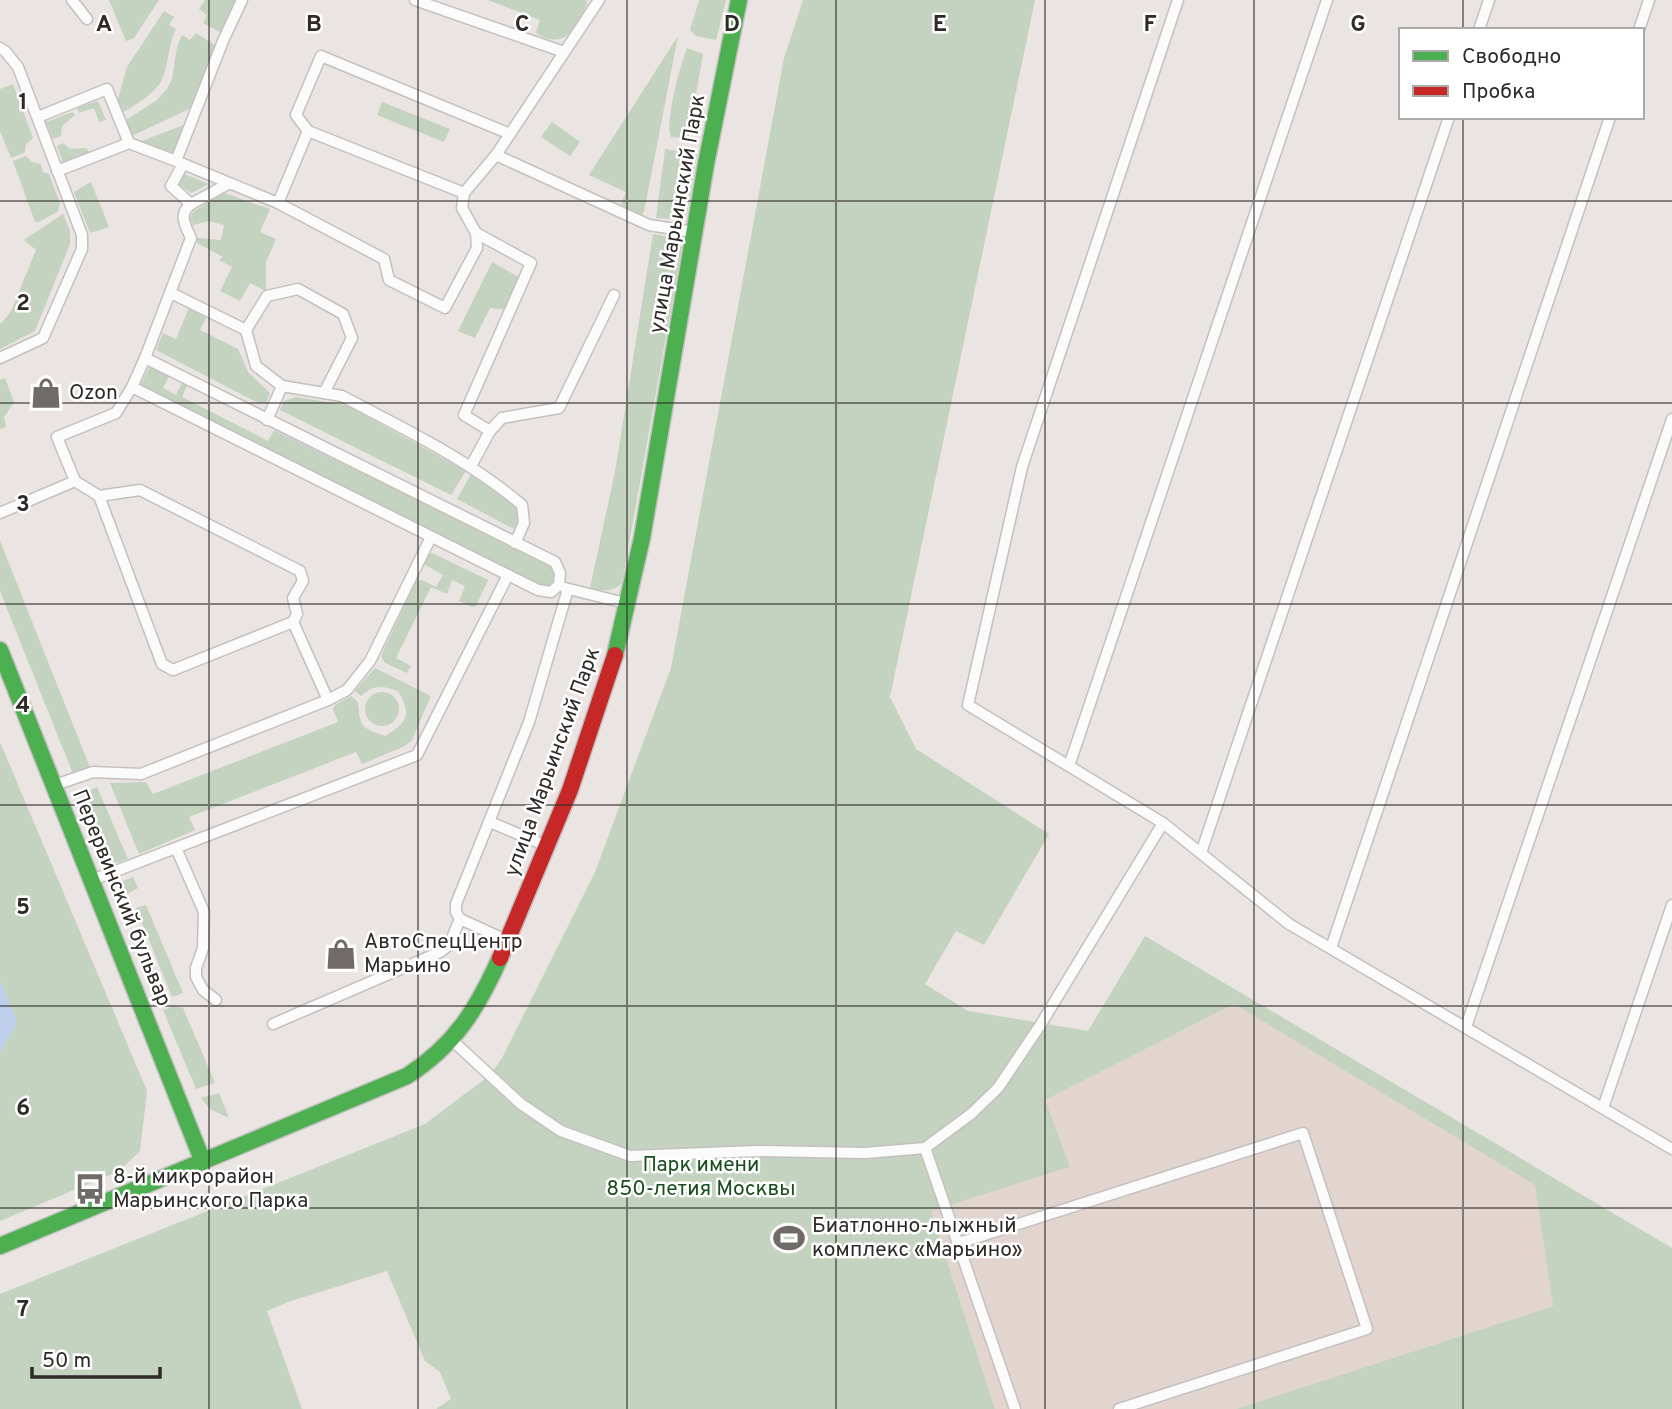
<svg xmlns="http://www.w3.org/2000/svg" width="1672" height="1409" font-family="Overpass,sans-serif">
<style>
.built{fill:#e2d5d0}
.green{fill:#c4d2c0}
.water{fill:#bdcfec}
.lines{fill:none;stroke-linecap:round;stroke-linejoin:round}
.lane-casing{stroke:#c4c0be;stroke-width:13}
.fast-casing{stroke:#c4c0be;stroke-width:19}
.jam-casing{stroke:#c4c0be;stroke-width:19}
.lane{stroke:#fcfbfb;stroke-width:10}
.fast{stroke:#4caf50;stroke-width:16}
.jam{stroke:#c62828;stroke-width:16}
.grid{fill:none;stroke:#2e2a28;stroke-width:2;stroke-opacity:0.55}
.labels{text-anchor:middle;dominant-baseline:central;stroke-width:5;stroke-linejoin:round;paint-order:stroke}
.street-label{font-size:21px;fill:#2e2a28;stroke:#fff}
.poi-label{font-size:21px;fill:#2e2a28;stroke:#fff;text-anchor:start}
.park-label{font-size:21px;fill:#184e1d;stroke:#fff}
.grid-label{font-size:23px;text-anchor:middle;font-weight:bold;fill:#2e2a28;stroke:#fff;stroke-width:5;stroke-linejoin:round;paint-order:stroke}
</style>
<rect width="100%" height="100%" fill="#eae4e2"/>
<path class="built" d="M1234,1004L1535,1185L1553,1306L1236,1409H995L931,1211L1070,1167L1044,1100Z"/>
<g class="green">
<path d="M109,0H159L134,38L126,41Z"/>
<path d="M205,0H235L220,32L203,23L207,15L199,9Z"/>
<path d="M488,0H586L587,4C576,29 564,51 536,33L540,20Z"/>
<path d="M699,0H726L716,40L696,36L690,30Z"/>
<path d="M803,0H1035L890,697L916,749L1049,834L984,945L956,931L925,984L968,1011L1088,1031L1145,936L1672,1248V1409H1236L1553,1306L1535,1185L1234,1004L1045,1100L1070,1167L931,1211L995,1409H436L451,1399L440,1372L425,1361L387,1271L288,1302L267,1311L302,1409H0V1294L425,1124L490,1075L502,1058L595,872L671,668L784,58Z"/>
<path d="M164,11L174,17L169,25L176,29C168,45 169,62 163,77C158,92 135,105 122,113L117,102L127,67Z"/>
<path d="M196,33L215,45L191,108L132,136L126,120L157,100L167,89L172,79L177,47L182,35L190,40Z"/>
<path d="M678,36L645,207L643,214H638L621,204L626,192L589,175Z"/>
<path d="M687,48L703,54L689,136L686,138L671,137C664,124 681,63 687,48Z"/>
<path d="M13,84L33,138L26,144L25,152L11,158L0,131V89Z"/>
<path d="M98,101L106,120L99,122L94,108L79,113L77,108Z"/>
<path d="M382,102L450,129L444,142L377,115Z"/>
<path d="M73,112L75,115L62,126L61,136L53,139L46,122Z"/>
<path d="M552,122L580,142L570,156L541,137Z"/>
<path d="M184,125L173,153L139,142Z"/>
<path d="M63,143L70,149L86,148L90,153L63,163L57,146Z"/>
<path d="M665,149L697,154L687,214L682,218L672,219L656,218Z"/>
<path d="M26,156L32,162L41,164L43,172L49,174L60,203L58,211L39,222H35L13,161Z"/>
<path d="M182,173L209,184L191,193L177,183Z"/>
<path d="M91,182L109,227L90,233L74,192Z"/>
<path d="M224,193L270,209L260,232L276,239L266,262V291L250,283L240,301L220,291L232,267L219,260L223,257L197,243V238L221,240L224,225L209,221L193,225L190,218L194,211Z"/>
<path d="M63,214L70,231V244L35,331L0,349V323H2L11,311L36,250L24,240Z"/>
<path d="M653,234L670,237L682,247L622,583C612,593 603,591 590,588L615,472Z"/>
<path d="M492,262L522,279L507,310L490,308L475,338L458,331Z"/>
<path d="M189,308L206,318L200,330L238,349L248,372L270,393L266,403L256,402L156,350L163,333L176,339Z"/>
<path d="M150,366L169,376L163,388L176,395L182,383L187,385L182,397L268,441L274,430L548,564L557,575C553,588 547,587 535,584L140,386Z"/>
<path d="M5,378L14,402L4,417L6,427L0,429V380Z"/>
<path d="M296,397L346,405L466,471L451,495L280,410L284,401Z"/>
<path d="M471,474C484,481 509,494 517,507C522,515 517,522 514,529L457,499Z"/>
<path d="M0,541L91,770L82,775L73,774L0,591Z"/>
<path d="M432,553L488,580L476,606L472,607L459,601L465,586L452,580L447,594L431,587L396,658L411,666L407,673L385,663L381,656L416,581L422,580L436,587L443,575L425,565L428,555Z"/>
<path d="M375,668L429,695L430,698L412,740L405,746L362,764L356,752L189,817L195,830L139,854L110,783L146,782L153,794L338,722L333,709L335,705L351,696L358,702C360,727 361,728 385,736C408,723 412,714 398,691C382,686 374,684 361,696L355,691Z"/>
<circle cx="382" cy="709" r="17"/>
<path d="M0,742L147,1091L140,1151L119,1171L0,1221Z"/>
<path d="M97,787L128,859L112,864L110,862L85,804C83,793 88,791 97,787Z"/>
<path d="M133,877L138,888L122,897L116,884Z"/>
<path d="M146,905L183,993L172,997L136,908Z"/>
<path d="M173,1006L183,1008L215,1083L196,1089L163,1010Z"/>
<path d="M219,1093L229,1118L210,1109L201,1098Z"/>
</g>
<path class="water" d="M0,981L17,1022L0,1053Z"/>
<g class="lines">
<defs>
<g id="lane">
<path d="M72,0L87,19"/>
<path d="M242,0L223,41L176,161L278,203L384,259L389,280L445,308L477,248L476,233L462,208L464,193L496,155L599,0"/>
<path d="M415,0L564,52"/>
<path d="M1178,0L1022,467L968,705L1163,823L1289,924L1672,1149"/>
<path d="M1479,30L1489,0"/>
<path d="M1639,30L1649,0"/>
<path d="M0,48L5,51L18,67L82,235V249L43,338L0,358"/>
<path d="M38,117L107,89L129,143"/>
<path d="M308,131L296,115L321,56L510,134"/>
<path d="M496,155L649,225L693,232"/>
<path d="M57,171L129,143L176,161"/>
<path d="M278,203L308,131L464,193"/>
<path d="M191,204L228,184"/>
<path d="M476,233L531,263L464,415L490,431"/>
<path d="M171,293L246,330L256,366L282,386L267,420"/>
<path d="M246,330L267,296L298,289L343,314L352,338L324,393L282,386"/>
<path d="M132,387L538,590L551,592L559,585L560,573L555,562L145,358"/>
<path d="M324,393L342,396C404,429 468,459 522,505L524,523L515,543"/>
<path d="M471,466L490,431L502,418L559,408L614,295"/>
<path d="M75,481L99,496L162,664L173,670L293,622L328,700"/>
<path d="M99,496L140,490L300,571L303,581L293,598L297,614L293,622"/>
<path d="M0,513L75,481L57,437L116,413L132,387L145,358L191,238C185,225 178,214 191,204L171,186L183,164"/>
<path d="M565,588L625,603"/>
<path d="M1069,766L1327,0"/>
<path d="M58,784L93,772L141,774L328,700L347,690L370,661L431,537"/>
<path d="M490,822L544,845"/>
<path d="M176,848L204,912L203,948L196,968V977L203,990L216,1000"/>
<path d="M1201,853L1449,117"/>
<path d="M95,879L417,755L508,575"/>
<path d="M506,940L460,919L456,912V904L529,722L568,589"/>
<path d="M1331,948L1610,117"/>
<path d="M273,1024L440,952L449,945L460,919"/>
<path d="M1466,1027L1672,419"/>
<path d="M454,1042L521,1104L561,1131L630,1156L756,1151L865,1153L925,1148L971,1114L998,1088L1041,1024L1163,823"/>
<path d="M1603,1108L1672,905"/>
<path d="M925,1148L1015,1409"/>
<path d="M959,1243L1303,1133L1367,1329L1119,1409"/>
</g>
<g id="fast">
<path d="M0,650L203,1162"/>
<path d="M615,655L642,538L706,164L739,0"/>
<path d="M0,1246L407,1076C455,1045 477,1009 500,958"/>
</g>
<path id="jam" d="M500,958L570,790L615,655"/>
</defs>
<use href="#lane" class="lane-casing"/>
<use href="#fast" class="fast-casing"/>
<use href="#jam" class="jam-casing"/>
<use href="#lane" class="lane"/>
<use href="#fast" class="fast"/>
<use href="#jam" class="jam"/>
</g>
<path class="grid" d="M209,0V1409M418,0V1409M627,0V1409M836,0V1409M1045,0V1409M1254,0V1409M1463,0V30M1463,117V1409M0,201H1672M0,403H1672M0,604H1672M0,805H1672M0,1006H1672M0,1208H1672"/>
<defs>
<symbol id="shop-bare" viewBox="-9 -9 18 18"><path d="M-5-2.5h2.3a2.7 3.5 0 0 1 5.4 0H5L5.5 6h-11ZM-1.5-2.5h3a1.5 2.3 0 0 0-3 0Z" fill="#706b69" stroke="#fff" stroke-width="2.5" paint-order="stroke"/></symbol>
<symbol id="bus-bare" viewBox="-9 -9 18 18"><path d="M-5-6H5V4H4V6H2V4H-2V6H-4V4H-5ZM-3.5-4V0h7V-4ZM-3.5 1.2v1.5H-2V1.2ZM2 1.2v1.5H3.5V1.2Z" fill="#706b69" stroke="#fff" stroke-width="2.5" paint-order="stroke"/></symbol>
<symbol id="stadium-bare" viewBox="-9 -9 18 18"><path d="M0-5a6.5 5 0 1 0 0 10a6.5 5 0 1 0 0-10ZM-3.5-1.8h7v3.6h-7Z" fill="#706b69" stroke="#fff" stroke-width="2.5" paint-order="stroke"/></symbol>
</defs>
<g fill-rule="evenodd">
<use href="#shop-bare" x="24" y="371" width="44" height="44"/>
<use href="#shop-bare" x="319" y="932" width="44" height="44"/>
<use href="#bus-bare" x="68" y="1167" width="44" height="44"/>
<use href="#stadium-bare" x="767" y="1216" width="44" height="44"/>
</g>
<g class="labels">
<g class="street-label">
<text transform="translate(678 214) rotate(-80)">улица Марьинский Парк</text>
<text transform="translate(553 762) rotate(-70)">улица Марьинский Парк</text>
<text transform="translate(121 898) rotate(68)">Перервинский бульвар</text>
</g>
<g class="poi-label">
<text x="69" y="393">Ozon</text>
<text x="364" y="942">АвтоСпецЦентр<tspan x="364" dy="24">Марьино</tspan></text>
<text x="113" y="1177">8-й микрорайон<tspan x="113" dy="24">Марьинского Парка</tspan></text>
<text x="812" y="1226">Биатлонно-лыжный<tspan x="812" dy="24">комплекс «Марьино»</tspan></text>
</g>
<g class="park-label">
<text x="701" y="1165">Парк имени<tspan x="701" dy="24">850-летия Москвы</tspan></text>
</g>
</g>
<g class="grid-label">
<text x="104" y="31">A</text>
<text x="314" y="31">B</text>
<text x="522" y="31">C</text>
<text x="732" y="31">D</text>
<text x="940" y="31">E</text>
<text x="1150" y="31">F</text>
<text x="1358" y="31">G</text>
<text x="23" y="109">1</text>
<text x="23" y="310">2</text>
<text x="23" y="511">3</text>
<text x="23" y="712">4</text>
<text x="23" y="914">5</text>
<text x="23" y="1115">6</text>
<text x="23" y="1316">7</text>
</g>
<rect x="1399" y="28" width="245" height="91" fill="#ffffff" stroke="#abaaa9" stroke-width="2"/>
<rect x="1413" y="51" width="35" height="10" fill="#4caf50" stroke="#abaaa9" stroke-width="2"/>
<text x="1462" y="63" font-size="21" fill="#2e2a28">Свободно</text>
<rect x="1413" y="86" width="35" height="10" fill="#c62828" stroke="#abaaa9" stroke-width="2"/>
<text x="1462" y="98" font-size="21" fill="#2e2a28">Пробка</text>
<path d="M32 1367v10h128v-10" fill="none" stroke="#2e2a28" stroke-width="3.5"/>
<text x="42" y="1367" font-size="21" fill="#2e2a28" stroke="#ffffff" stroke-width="5" paint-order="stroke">50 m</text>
</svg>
